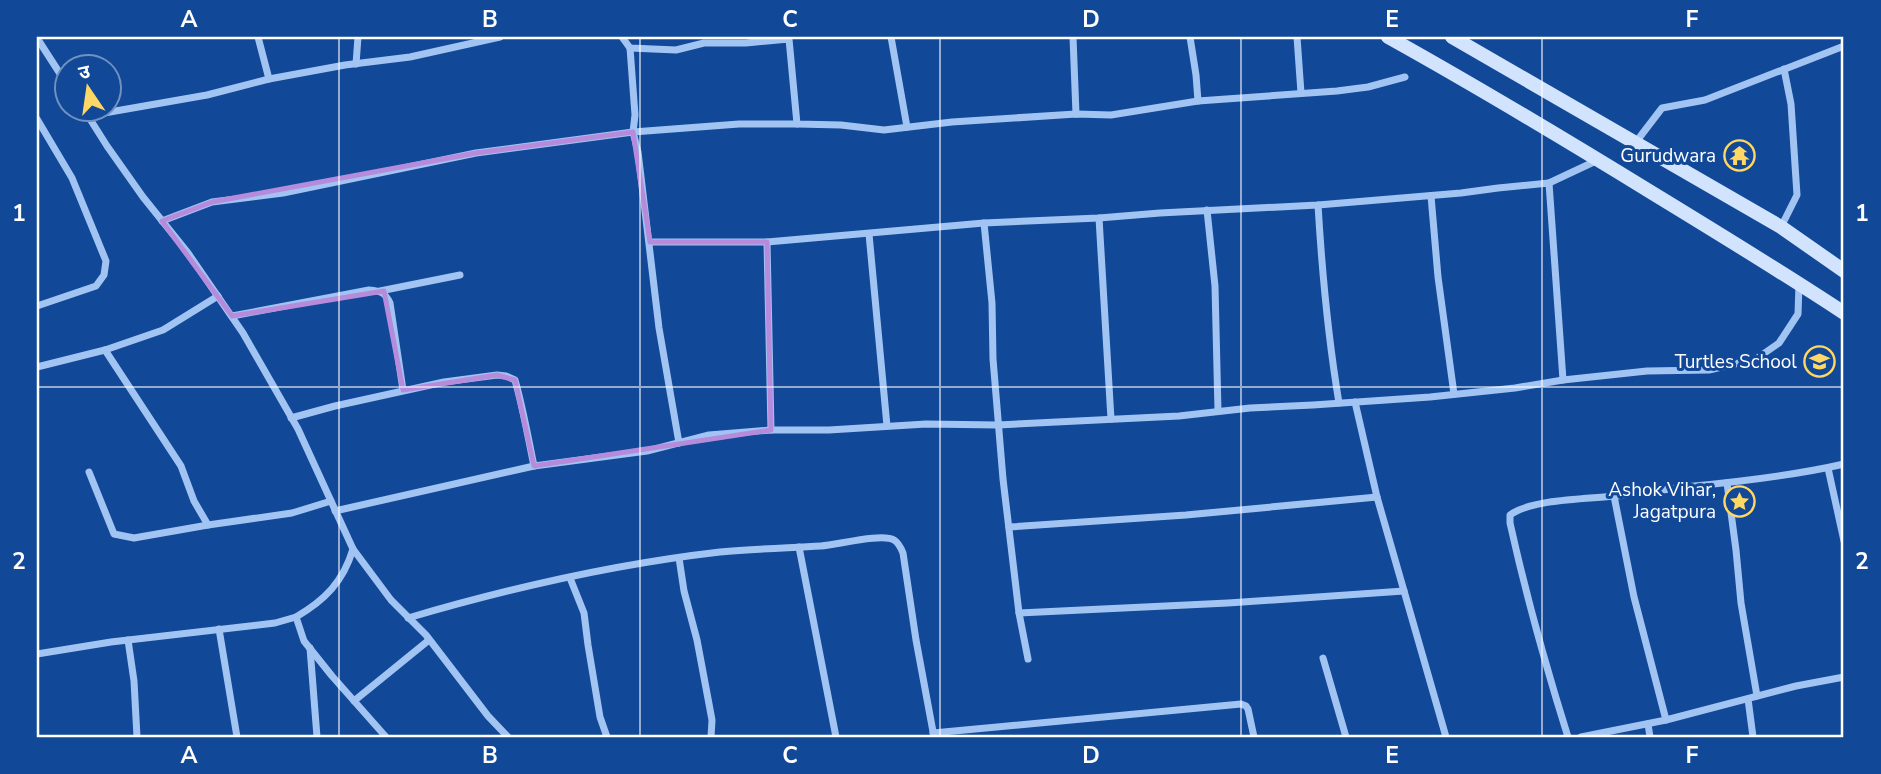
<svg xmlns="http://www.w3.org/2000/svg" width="1881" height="774" font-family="'Nunito Sans','Noto Sans Devanagari',sans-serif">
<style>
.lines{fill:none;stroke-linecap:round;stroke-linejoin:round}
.minor{stroke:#a2c4f3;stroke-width:7}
.secondary{stroke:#d1e3fd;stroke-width:14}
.marked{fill:none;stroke:#b68bdc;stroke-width:5;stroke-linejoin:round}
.grid{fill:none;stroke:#fff;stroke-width:2;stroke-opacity:0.55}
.labels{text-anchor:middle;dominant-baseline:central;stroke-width:6;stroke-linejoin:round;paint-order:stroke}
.poi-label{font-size:19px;fill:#fff;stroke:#114897;text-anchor:end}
.neatline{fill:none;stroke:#fff;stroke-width:2.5}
.grid-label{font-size:23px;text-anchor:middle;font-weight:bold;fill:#fff}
</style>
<rect width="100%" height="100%" fill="#114897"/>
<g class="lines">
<g class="minor">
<path d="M258,37L269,79"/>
<path d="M622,37L630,48L676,50L704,43H746L789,39L797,124L841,125L884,130L952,122L1076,114L1111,115L1198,101L1337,91L1368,87L1405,77"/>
<path d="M891,37L907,127"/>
<path d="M1073,37L1076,114"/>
<path d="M1190,37L1196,75L1198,101"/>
<path d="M1297,37L1301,93"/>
<path d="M37,38L66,83"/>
<path d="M630,48L635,115L633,132L638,152L659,328L679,443"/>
<path d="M356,64L358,37"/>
<path d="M83,108L107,146L143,197L188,253L243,333L298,429L353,549L391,600L426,635L488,716L508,737"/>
<path d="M87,116L207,95L269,79L345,65L410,57L500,37"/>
<path d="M37,119L72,178L106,261L104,275L96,286L37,306"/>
<path d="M1636,142L1662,108L1705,100L1844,46"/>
<path d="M1549,183L1598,160"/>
<path d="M1431,196L1438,277L1454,394"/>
<path d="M1318,205C1322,272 1328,337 1339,403"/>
<path d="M1207,210L1215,286L1218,411"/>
<path d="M1099,218L1111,419"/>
<path d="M162,221L212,202L283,193L476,153L633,132L739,124H797"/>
<path d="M984,223L992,303L993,359L1003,479L1019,613L1028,659"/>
<path d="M1781,227L1797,195L1791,104L1784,69"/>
<path d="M869,234L887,426"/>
<path d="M650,242H767L984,223L1099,218L1160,213L1318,205L1461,193L1498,188L1549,183L1563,380"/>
<path d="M767,242L771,430"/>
<path d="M380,291L460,275"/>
<path d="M232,316L369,290C380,291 385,292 390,303L403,390"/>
<path d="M105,350L181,466L194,501L208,525L292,513L331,501"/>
<path d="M37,367L105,350L163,330L218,296"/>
<path d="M1355,402L1377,497L1446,737"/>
<path d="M291,418L335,406L444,382L497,375L506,376L515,380C523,408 528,437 534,466"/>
<path d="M1828,468L1844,541"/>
<path d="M89,472L114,534L134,538L208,525"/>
<path d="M1727,483L1736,550L1741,603L1757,696"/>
<path d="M1614,496L1634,597L1666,720"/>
<path d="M335,511L534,466L647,451L709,435L771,430H829L926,424L998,425L1179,416L1250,408L1313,405L1430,397L1515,388L1563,380L1647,371L1709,370L1756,359L1779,343L1798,314L1799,284"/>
<path d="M1009,527L1186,515L1377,497"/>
<path d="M799,547L836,737"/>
<path d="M679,558L684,591L697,640L712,720L711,737"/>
<path d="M570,578L584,613L588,645L600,717L607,737"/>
<path d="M1019,613L1228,603L1404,591"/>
<path d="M296,617C325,600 343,582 353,549"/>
<path d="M408,618C510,588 615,564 720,552C754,549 787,548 821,546C837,545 882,533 894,540C899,543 901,548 903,553L916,640L934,737"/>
<path d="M219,629L237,737"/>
<path d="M128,640L134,681L137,737"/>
<path d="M310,648L317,737"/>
<path d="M37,654L111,642L275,623L296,617L304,641L332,676L386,737"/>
<path d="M1323,658L1346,737"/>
<path d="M1748,699L1753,737"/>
<path d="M354,701L429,640"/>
<path d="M1648,724L1650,737"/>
<path d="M933,733L1241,704L1246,706L1248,709L1254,737"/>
<path d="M1568,737C1546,667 1526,595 1510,523V515C1531,499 1588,499 1615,496C1638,494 1661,490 1684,487C1737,482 1792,476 1844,464"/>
<path d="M1581,737L1666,720L1796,686L1844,677"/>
</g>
<g class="secondary">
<path d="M1388,37C1478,87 1566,140 1654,194C1718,233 1782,272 1844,313"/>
<path d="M1452,37L1781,227L1844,271"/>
</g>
</g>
<path class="marked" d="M633,132L650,242H767L771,430L534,466L515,380L497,375L403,390L384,291L232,316L162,221L212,202L476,153Z"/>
<path class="grid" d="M339,37V737M640,37V737M940,37V737M1241,37V737M1542,37V737M37,387H1844"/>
<defs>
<symbol id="temple-ring" viewBox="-11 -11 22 22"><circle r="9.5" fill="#114897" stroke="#ffd764" stroke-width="1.5"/><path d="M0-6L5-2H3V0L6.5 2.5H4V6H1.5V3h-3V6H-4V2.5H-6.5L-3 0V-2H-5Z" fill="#ffd764"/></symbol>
<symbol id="school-ring" viewBox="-11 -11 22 22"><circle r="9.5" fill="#114897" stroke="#ffd764" stroke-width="1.5"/><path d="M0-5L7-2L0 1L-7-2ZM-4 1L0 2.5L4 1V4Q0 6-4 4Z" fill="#ffd764"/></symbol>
<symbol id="sight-ring" viewBox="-11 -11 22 22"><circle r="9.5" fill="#114897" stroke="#ffd764" stroke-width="1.5"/><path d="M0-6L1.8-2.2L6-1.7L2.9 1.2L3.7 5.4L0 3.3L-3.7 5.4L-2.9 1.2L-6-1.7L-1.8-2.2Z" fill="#ffd764"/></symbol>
</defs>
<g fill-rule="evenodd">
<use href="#temple-ring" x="1722" y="138" width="35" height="35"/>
<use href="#school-ring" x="1802" y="344" width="35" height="35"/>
<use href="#sight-ring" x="1722" y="484" width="35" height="35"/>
</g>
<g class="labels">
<g class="poi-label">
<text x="1716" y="156">Gurudwara</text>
<text x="1797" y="362">Turtles School</text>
<text x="1716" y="490">Ashok Vihar,<tspan x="1716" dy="22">Jagatpura</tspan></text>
</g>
</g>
<rect width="1881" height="774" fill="none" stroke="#114897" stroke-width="77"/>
<g transform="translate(88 88) rotate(347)"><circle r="33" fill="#114897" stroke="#7091c1" stroke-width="2"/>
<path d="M0-5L12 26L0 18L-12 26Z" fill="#ffd764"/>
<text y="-10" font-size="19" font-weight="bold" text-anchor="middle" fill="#ffffff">उ</text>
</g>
<rect x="38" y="38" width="1804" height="698" class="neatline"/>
<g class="grid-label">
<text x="189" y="27">A</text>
<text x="490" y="27">B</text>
<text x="790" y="27">C</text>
<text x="1091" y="27">D</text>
<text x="1392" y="27">E</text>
<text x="1692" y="27">F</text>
<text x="19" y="221">1</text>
<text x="1862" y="221">1</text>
<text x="19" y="569">2</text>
<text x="1862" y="569">2</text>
<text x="189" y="763">A</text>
<text x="490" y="763">B</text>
<text x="790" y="763">C</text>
<text x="1091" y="763">D</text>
<text x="1392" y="763">E</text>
<text x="1692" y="763">F</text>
</g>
</svg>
